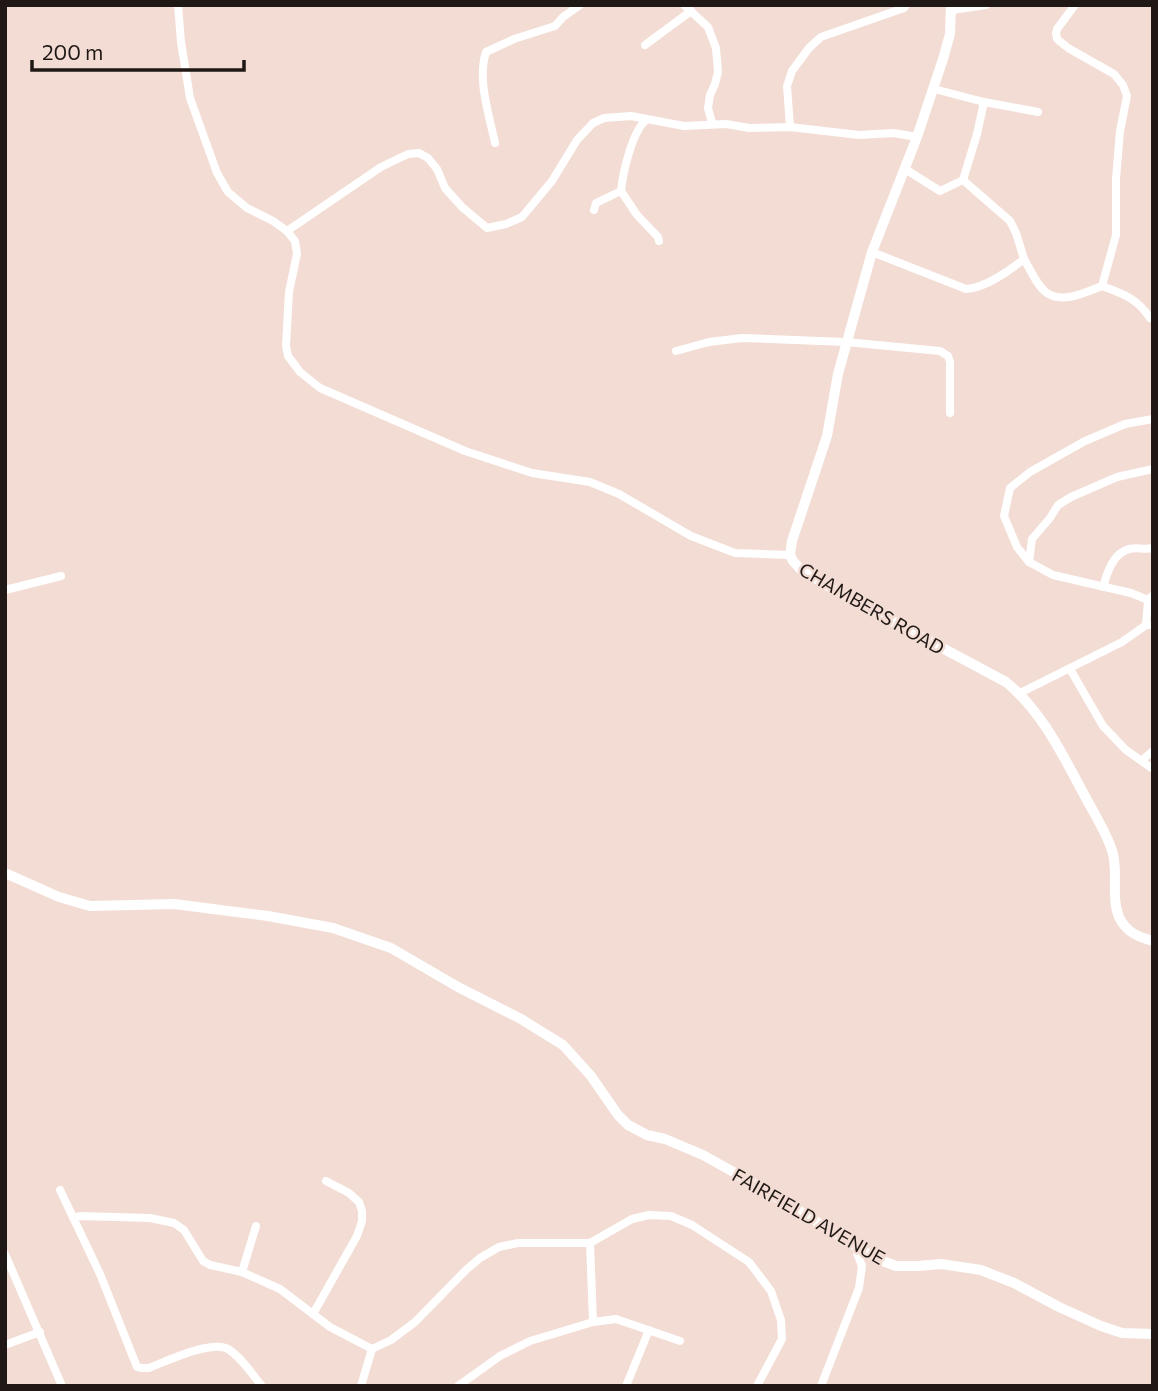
<svg xmlns="http://www.w3.org/2000/svg" width="1158" height="1391" font-family="Commissioner,sans-serif">
<style>
.lines{fill:none;stroke-linecap:round;stroke-linejoin:round}
.minor{stroke:#fff;stroke-width:8}
.tertiary{stroke:#fff;stroke-width:10}
.labels{text-anchor:middle;dominant-baseline:central;stroke-width:5;stroke-linejoin:round;paint-order:stroke}
.street-label{font-size:19px;fill:#1f1815;stroke:#f2dcd4}
</style>
<rect width="100%" height="100%" fill="#f2dcd4"/>
<g class="lines">
<g class="minor">
<path d="M178,5L181,42L190,98L217,173L228,192L247,208L273,221L287,231L295,241L297,254L289,292L286,346L288,356L300,372L320,388L465,451L532,473L590,482L619,494L691,536L735,553L790,555"/>
<path d="M684,5L708,27L716,48L718,72L715,84L710,95L708,108L712,123"/>
<path d="M952,10L986,5"/>
<path d="M645,45L691,11"/>
<path d="M934,89L984,102L1038,112"/>
<path d="M790,127L787,86L792,71L809,48L821,37L904,8L906,5"/>
<path d="M495,143C489,114 477,80 486,52L514,39L555,26L563,17L580,5"/>
<path d="M905,169L940,191L963,180"/>
<path d="M621,191L637,215L658,237L659,241"/>
<path d="M594,210L596,203L621,191C623,172 632,132 646,120"/>
<path d="M287,231L381,167L408,154L419,153L428,158L437,169L445,188L462,207L487,228L506,224L522,217L552,181L577,140L593,123L604,118L631,116L684,126L726,124L749,128L790,127L859,135L893,133L917,137"/>
<path d="M872,252L966,289C984,288 1009,271 1024,259L1016,233L1010,221L963,180L977,134L984,102"/>
<path d="M1024,259C1030,269 1037,286 1047,293C1063,304 1086,292 1102,286L1116,235V179L1120,131L1127,96L1123,85L1114,74L1068,48L1057,39L1056,33L1057,29L1075,5"/>
<path d="M1102,286C1123,294 1137,298 1150,318L1153,319"/>
<path d="M676,351L709,342L742,338L846,342L940,351L948,356L950,362V413"/>
<path d="M1029,562L1032,539L1050,518L1058,505L1071,497L1117,477L1153,469"/>
<path d="M1103,587C1107,573 1113,553 1129,549C1137,547 1144,550 1153,548"/>
<path d="M5,590L61,576"/>
<path d="M1148,600L1131,593L1053,575L1029,562L1017,547L1004,516L1010,488L1030,472L1085,441L1125,424L1153,419"/>
<path d="M1146,625L1148,600L1153,595"/>
<path d="M1070,669L1103,726L1126,750L1153,769"/>
<path d="M1020,693L1122,642L1146,625H1153"/>
<path d="M1142,760L1153,751"/>
<path d="M60,1190L100,1274L137,1367L142,1368H149C167,1361 211,1340 228,1349C241,1357 252,1374 262,1386"/>
<path d="M73,1218L80,1216L150,1218L174,1223L184,1230L203,1261L210,1265L242,1272L280,1289L330,1327L372,1349"/>
<path d="M590,1243L593,1322"/>
<path d="M5,1254L62,1386"/>
<path d="M242,1272L256,1226"/>
<path d="M313,1314L357,1236L362,1221V1211L359,1202L349,1193L326,1181"/>
<path d="M5,1345L40,1332"/>
<path d="M372,1349L391,1340L415,1322L467,1269L480,1258L499,1247L518,1243H590L632,1219L649,1215L671,1216L692,1225L749,1262L771,1291L781,1320L782,1339L757,1386"/>
<path d="M361,1386L372,1349"/>
<path d="M458,1386L500,1356L530,1341L593,1322L616,1319L680,1341"/>
<path d="M626,1386L649,1330"/>
<path d="M821,1386L859,1288L862,1266L857,1253L859,1249"/>
</g>
<g class="tertiary">
<path d="M951,5L950,34L943,59L917,137L872,252L838,374L827,436L792,541L790,555L793,561L802,571L845,596L1006,682C1044,713 1064,758 1087,800C1096,817 1108,835 1113,854C1118,874 1111,898 1119,917C1126,932 1138,937 1153,941"/>
<path d="M5,873L59,897L90,906L174,904L268,916L333,928L391,948L458,987L521,1019L563,1045L591,1076L618,1115L628,1125L647,1135L665,1139L703,1155L767,1191L875,1258L896,1266H918L941,1264L981,1270L1014,1283L1059,1307L1101,1326L1122,1333L1153,1334"/>
</g>
</g>
<g class="labels">
<g class="street-label">
<text transform="translate(872 608) rotate(30)">CHAMBERS ROAD</text>
<text transform="translate(809 1216) rotate(30)">FAIRFIELD AVENUE</text>
</g>
</g>
<rect width="1158" height="1391" fill="none" stroke="#1f1815" stroke-width="14"/>
<path d="M32 60v10h212v-10" fill="none" stroke="#1f1815" stroke-width="3.5"/>
<text x="42" y="60" font-size="21" fill="#1f1815" stroke="#f2dcd4" stroke-width="5" paint-order="stroke">200 m</text>
</svg>
